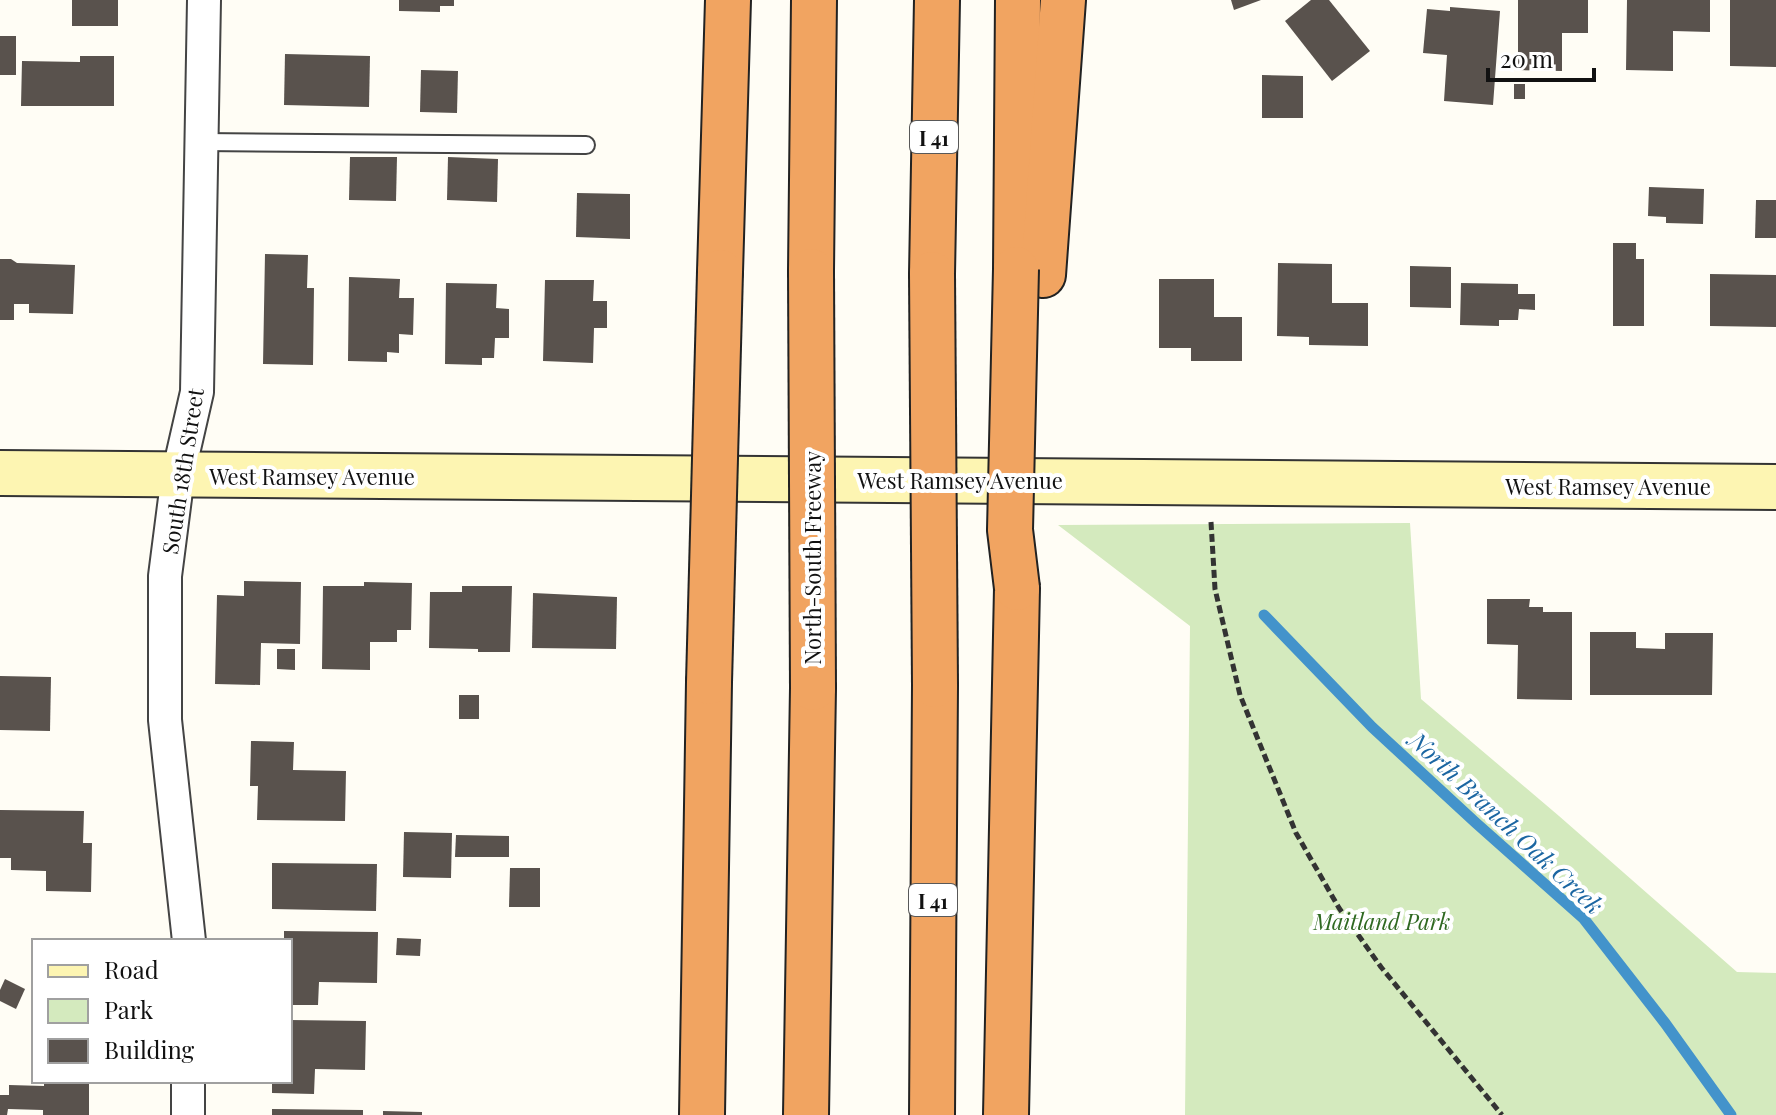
<svg xmlns="http://www.w3.org/2000/svg" width="1776" height="1115" font-family="'Playfair Display',serif">
<style>
.green{fill:#d4eabe}
.lines{fill:none;stroke-linecap:round;stroke-linejoin:round}
.stream{stroke:#4393cb;stroke-width:11}
.building{fill:#59524d}
.lane-casing{stroke:#444;stroke-width:20}
.street-casing{stroke:#444;stroke-width:36}
.secondary-casing{stroke:#333;stroke-width:48}
.highway-casing{stroke:#222;stroke-width:48}
.path{stroke:#333;stroke-width:5;stroke-dasharray:8 4;stroke-linecap:butt}
.lane{stroke:#fff;stroke-width:16}
.street{stroke:#fff;stroke-width:32}
.secondary{stroke:#fdf5b2;stroke-width:44}
.highway{stroke:#f1a461;stroke-width:44}
.highway-bridge-casing{stroke:#222;stroke-width:48;stroke-linecap:butt}
.highway-bridge{stroke:#f1a461;stroke-width:44}
.labels{text-anchor:middle;dominant-baseline:central;stroke-width:8;stroke-linejoin:round;paint-order:stroke}
.shield{fill:#fff;stroke:#585858;stroke-width:2}
.shield-label{font-size:20px;font-weight:bold;fill:#111}
.street-label{font-size:22px;fill:#111;stroke:#fff}
.park-label{font-size:22px;font-style:italic;fill:#2f6921;stroke:#fff}
.water-label{font-size:24px;font-style:italic;fill:#1b66a2;stroke:#fff}
</style>
<rect width="100%" height="100%" fill="#fffdf5"/>
<path class="green" d="M1410,523L1421,699L1559,816L1737,972L1776,973V1115H1185L1190,626L1058,525Z"/>
<g class="lines">
<path class="stream" d="M1264,615L1372,727L1476,823L1584,919L1665,1023L1731,1115"/>
</g>
<g class="building">
<rect x="72" y="0" width="46" height="26"/>
<path d="M399,0H454V6H440V12L399,11Z"/>
<path d="M1231,0H1261L1234,10Z"/>
<path d="M1311,0H1329L1370,51L1332,81L1285,21Z"/>
<path d="M1518,0H1588V33H1562V71L1518,70Z"/>
<path d="M1627,0H1710V32L1673,31V71L1626,70Z"/>
<path d="M1730,0H1776V67L1730,66Z"/>
<path d="M1450,7L1500,11L1493,105L1444,101L1447,55L1423,53L1427,9L1450,11Z"/>
<rect x="0" y="36" width="16" height="39"/>
<path d="M285,54L370,56L369,107L284,105Z"/>
<path d="M80,56H114V106H21L22,61L80,62Z"/>
<path d="M421,70L458,71L457,113L420,112Z"/>
<path d="M1262,75L1303,76V118H1262Z"/>
<rect x="1514" y="84" width="11" height="15"/>
<path d="M350,157H397L396,201L349,200Z"/>
<path d="M448,157L498,159L497,202L447,200Z"/>
<path d="M1649,187L1704,189L1703,224L1666,223V217L1648,216Z"/>
<path d="M577,193L630,194V239L576,237Z"/>
<path d="M1756,200H1776V238H1755Z"/>
<path d="M1613,243H1636V259H1644V326H1613Z"/>
<path d="M265,254L308,255L307,288H314L313,365L263,364Z"/>
<path d="M0,259H11L17,263L75,265L73,314L29,313V304H14V320H0Z"/>
<path d="M1278,263L1332,264V303H1368V346L1309,345V337L1277,336Z"/>
<path d="M1410,266L1451,267V308L1410,307Z"/>
<path d="M1710,274L1776,275V327L1710,326Z"/>
<path d="M349,277L400,279L399,298H414L413,335L399,334V353L387,352V362L348,361Z"/>
<path d="M1159,279H1214V317H1242V361H1191V348H1159Z"/>
<path d="M545,280H594L593,301H607V328H594L593,363L543,361Z"/>
<path d="M446,283L497,284L496,308L509,309V338H495L494,358H482V365L445,364Z"/>
<path d="M1461,283L1518,284V294H1535V310L1519,309L1518,320H1499V326L1460,325Z"/>
<path d="M244,581L301,582L300,644L261,643L260,685L215,684L217,595L244,596Z"/>
<path d="M364,582L412,583L411,630H397V642H370V670L322,669L323,586H364Z"/>
<path d="M462,586H512L510,652H478V649L429,648L430,592H462Z"/>
<path d="M533,593L617,597L616,649L532,648Z"/>
<path d="M1487,599H1530L1529,607H1543V612H1572V700L1517,699L1518,645L1487,644Z"/>
<path d="M1590,632H1636V648L1665,649V633H1713L1712,695H1590Z"/>
<path d="M277,649H295V670L277,669Z"/>
<path d="M0,676L51,677L50,731L0,730Z"/>
<rect x="459" y="695" width="20" height="24"/>
<path d="M251,741L294,742L293,770L346,771L345,821L257,820L258,786H250Z"/>
<path d="M0,810L84,811L83,843H92L91,892L46,891V871L11,870V858H0Z"/>
<path d="M404,832L452,833L451,878L403,877Z"/>
<path d="M456,835L509,836V857H455Z"/>
<path d="M272,863L377,864L376,911L272,909Z"/>
<path d="M510,868H540V907H509Z"/>
<path d="M284,931L378,932L377,983L319,982L318,1005H290V941H284Z"/>
<path d="M397,938L421,939L420,956L396,955Z"/>
<path d="M5,979L25,989L16,1009L0,1001V990Z"/>
<path d="M290,1020L366,1021L365,1070L315,1069L314,1094L272,1093V1081H290Z"/>
<path d="M44,1081H89V1115H43V1110L8,1109L7,1115H0V1095H9V1085L44,1086Z"/>
<path d="M272,1109L363,1110V1115H272Z"/>
<path d="M383,1111L422,1112V1115H383Z"/>
</g>
<g class="lines">
<defs>
<path id="lane" d="M201,142L586,145"/>
<g id="street">
<path d="M189,941L165,720V576L178,475L197,392L204,0"/>
<path d="M188,1115V1081"/>
</g>
<path id="secondary" d="M0,473L1776,487"/>
<g id="highway">
<path d="M1016,269L1018,0"/>
<path d="M811,271L814,0"/>
<path d="M720,272L728,0"/>
<path d="M932,274L937,0"/>
<path d="M1043,275L1063,0"/>
<path d="M702,1115L709,682"/>
<path d="M806,1115L813,688"/>
<path d="M932,1115L935,685"/>
<path d="M1006,1115L1017,588"/>
</g>
</defs>
<use href="#lane" class="lane-casing"/>
<use href="#street" class="street-casing"/>
<use href="#secondary" class="secondary-casing"/>
<use href="#highway" class="highway-casing"/>
<path class="path" d="M1211,522L1215,589L1240,695L1296,833L1339,908L1381,967L1502,1115"/>
<use href="#lane" class="lane"/>
<use href="#street" class="street"/>
<use href="#secondary" class="secondary"/>
<use href="#highway" class="highway"/>
<defs>
<g id="highway-bridge">
<path d="M1016,269L1010,530L1017,588"/>
<path d="M811,271L813,688"/>
<path d="M932,274L935,685"/>
<path d="M709,682L720,272"/>
</g>
</defs>
<use href="#highway-bridge" class="highway-bridge-casing"/>
<use href="#highway-bridge" class="highway-bridge"/>
</g>
<g class="labels">
<g class="shield">
<rect x="910" y="121" width="48" height="32" rx="6"/>
<rect x="909" y="884" width="48" height="32" rx="6"/>
</g>
<g class="shield-label">
<text x="934" y="137">I 41</text>
<text x="933" y="900">I 41</text>
</g>
<g class="street-label">
<text transform="translate(182 471) rotate(-81)">South 18th Street</text>
<text x="312" y="476">West Ramsey Avenue</text>
<text x="960" y="480">West Ramsey Avenue</text>
<text x="1608" y="486">West Ramsey Avenue</text>
<text transform="translate(812 558) rotate(-90)">North-South Freeway</text>
</g>
<g class="park-label">
<text x="1382" y="921">Maitland Park</text>
</g>
<g class="water-label">
<text transform="translate(1507 822) rotate(43)">North Branch Oak Creek</text>
</g>
</g>
<rect x="32" y="939" width="260" height="144" fill="#ffffff" stroke="#a0a0a0" stroke-width="2"/>
<rect x="48" y="965" width="40" height="12" fill="#fdf5b2" stroke="#a0a0a0" stroke-width="2"/>
<text x="104" y="979" font-size="24" fill="#111111">Road</text>
<rect x="48" y="999" width="40" height="24" fill="#d4eabe" stroke="#a0a0a0" stroke-width="2"/>
<text x="104" y="1019" font-size="24" fill="#111111">Park</text>
<rect x="48" y="1039" width="40" height="24" fill="#59524d" stroke="#a0a0a0" stroke-width="2"/>
<text x="104" y="1059" font-size="24" fill="#111111">Building</text>
<path d="M1488 68v12h106v-12" fill="none" stroke="#111111" stroke-width="4"/>
<text x="1500" y="68" font-size="24" fill="#111111" stroke="#ffffff" stroke-width="6" paint-order="stroke">20 m</text>
</svg>
